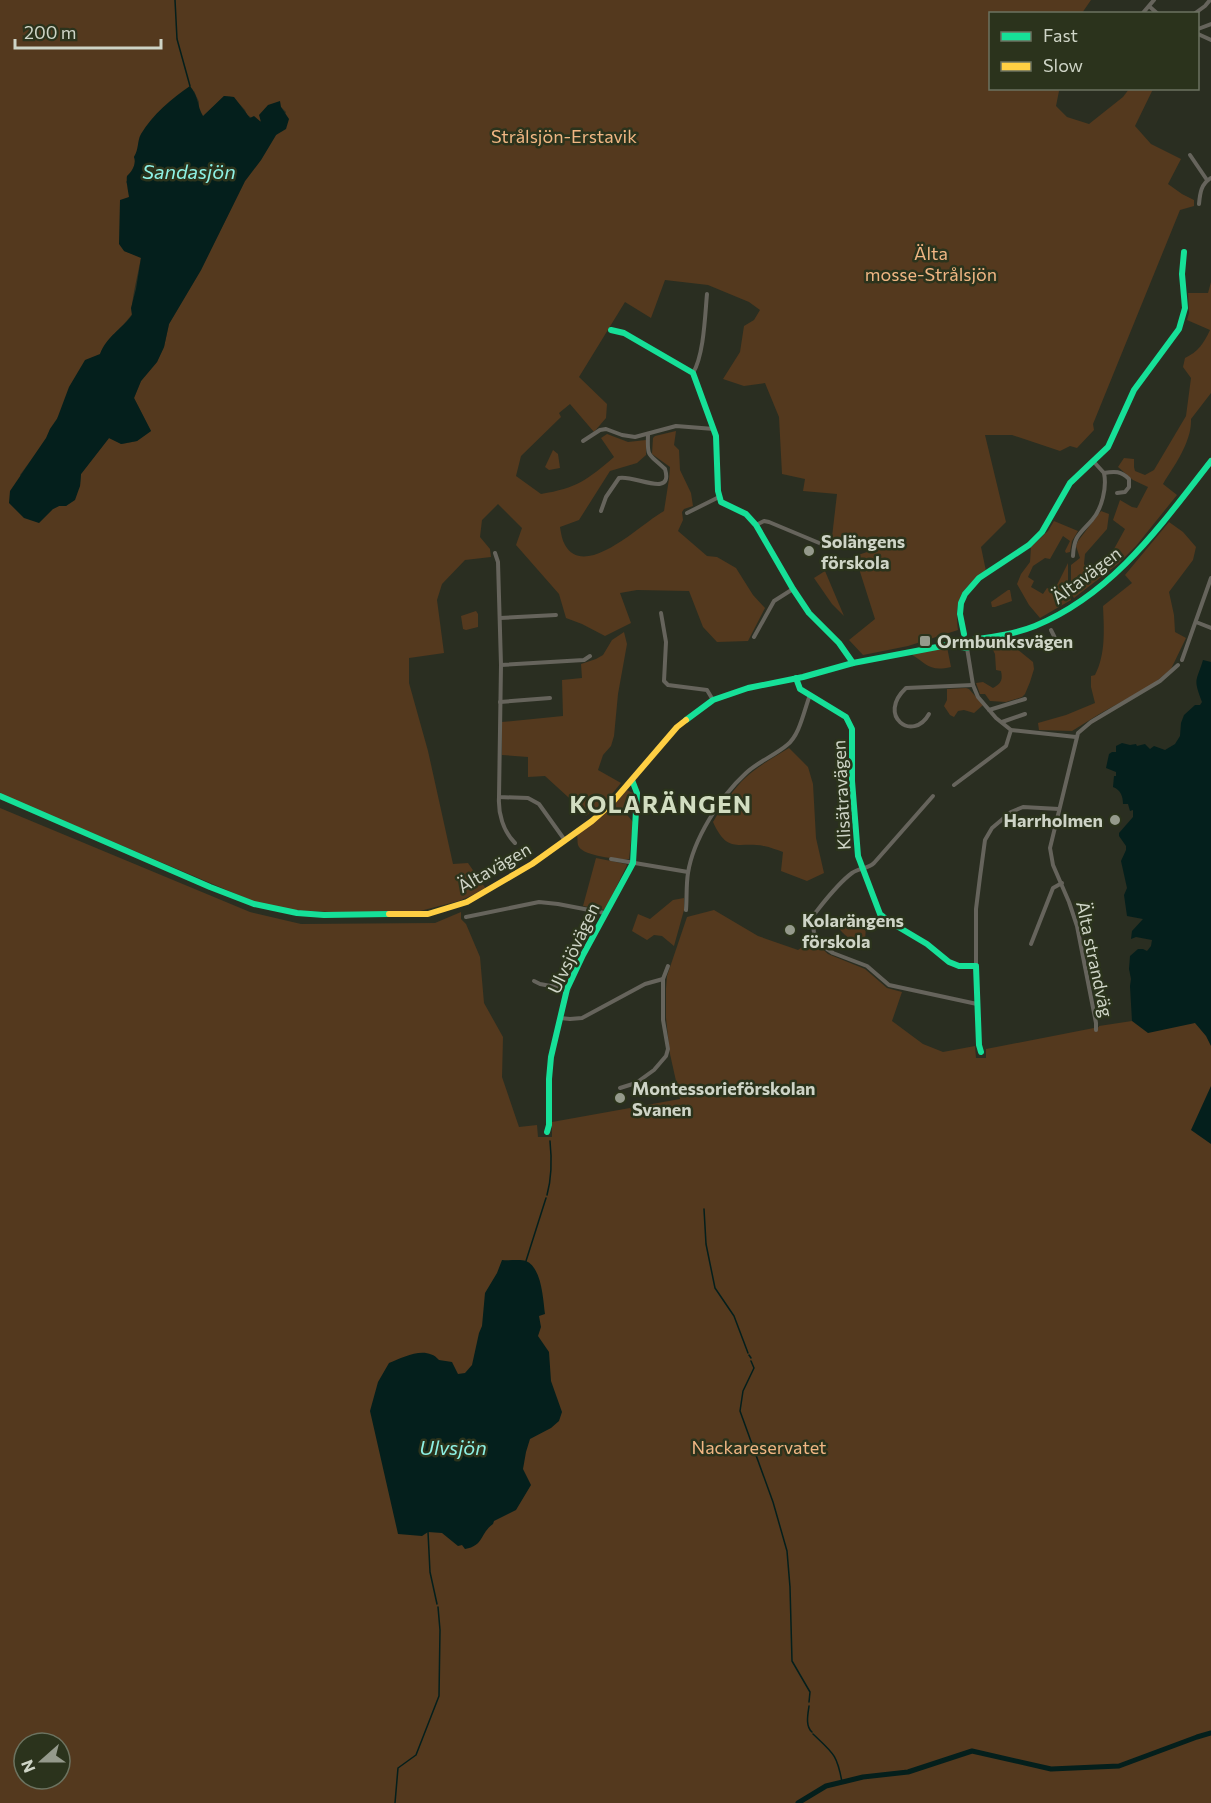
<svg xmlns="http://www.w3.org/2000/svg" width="1211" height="1803" font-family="Commissioner,sans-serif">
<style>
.green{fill:#54391e;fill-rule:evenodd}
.water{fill:#041f1c}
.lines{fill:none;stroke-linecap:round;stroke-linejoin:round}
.stream{stroke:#041f1c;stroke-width:1.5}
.canal{stroke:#041f1c;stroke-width:5}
.street{stroke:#66645c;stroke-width:4}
.fast{stroke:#16e098;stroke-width:6}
.slow{stroke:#ffcf43;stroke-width:6}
.poi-dot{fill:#959a8c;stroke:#2b331c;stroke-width:2}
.labels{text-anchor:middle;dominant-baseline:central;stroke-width:5;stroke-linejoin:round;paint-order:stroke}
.park-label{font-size:18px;fill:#f0b683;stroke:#2b331c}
.poi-label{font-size:18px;font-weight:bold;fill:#ced4c6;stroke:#2b331c;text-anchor:start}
.street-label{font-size:18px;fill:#ced4c6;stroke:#2b331c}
.water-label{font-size:20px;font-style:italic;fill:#8ef1e5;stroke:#2b331c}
.district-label{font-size:24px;font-weight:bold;letter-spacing:1.5px;fill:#d2ddc1;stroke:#2b331c}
</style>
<rect width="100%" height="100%" fill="#2a2e21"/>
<g class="green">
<path d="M0,0H1091L1082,13L990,14V88L1058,89L1059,91L1056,106L1067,117L1089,124L1123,97L1129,89H1153L1135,126L1151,144L1181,159L1168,184L1182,194L1194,200V206L1180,210L1093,424L1094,430L1077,448L1070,446L1060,451L1012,435H985L1006,522L981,547L986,571C961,589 954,599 958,630L908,646L863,655L849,640L875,619L855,556L870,551L871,542H851L846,545L840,543L832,537L837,494L803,491L805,479L782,474L779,417L765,383L744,386L723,379L740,352L744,326L754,320L760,310L749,302L708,285L665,280L651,318L625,302L579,377L607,404L606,418L594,432L570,404L559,413L561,417L521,456L516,476L541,494C577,488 587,480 614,457L601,438L607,434L628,442L646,440V455L637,463L610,471L579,520L560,527C561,533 562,540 565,545C585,581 643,522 664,511L669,479L670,467L652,454L653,438L655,436L676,431L674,445L679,450L680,470L691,493L693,506L684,509L682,512L683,520L678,531L707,556L717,557L736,568L753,595L765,608L748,641L717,642L703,627L689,591L637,590L620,593L631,623L605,636L582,624L566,618L559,594L516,545L522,528L498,504L482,520L480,537L490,549L491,557L465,560L442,584L437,600L444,653L409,658V683L428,751L453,864L468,863L486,889L459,901L420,911L352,913L291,910L255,902L0,794ZM194,91L199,102V111L203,117L224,96L233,97L245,110L247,115L259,122L281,107L286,112L276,135L261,160L245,181L201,270L169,324L164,347L157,362L141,381L134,398L151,431L137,441L122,444L109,438L81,474L80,486L66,506H59L53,509L20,475L47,438L50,429L100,355C107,336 121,330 132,314C130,305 139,270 141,257L124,251L129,197V189L126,182C130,175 137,165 134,157L138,150L140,136Z"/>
<path d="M1211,282V393L1191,419C1192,442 1174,466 1163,484L1177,495L1136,546L1118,564L1074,598L1071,594V565L1080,558L1076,546L1078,541L1101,511L1109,514L1107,529L1085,554L1084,564L1089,573H1092L1114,549L1125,529L1113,520L1120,500L1132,507L1137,508L1148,487L1133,480L1118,467L1124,458L1134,459V467L1135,471L1145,475L1154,470L1186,416L1191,378L1183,367L1185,358C1198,352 1204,343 1210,330L1187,320L1189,313L1188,293H1208Z"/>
<path d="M553,450L558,454L560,468L549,470L545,467Z"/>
<path d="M1054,521L1078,531L1072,541L1070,552L1066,553L1065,551L1070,541L1063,536L1050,559L1045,558L1033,566L1028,577L1034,581L1031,587L1043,594L1047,588L1054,591L1068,563V586L1071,600L1040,618L1029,605L1017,584L1021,574L1030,562L1031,547L1048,531Z"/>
<path d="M1169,522L1183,532L1196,547L1193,560L1169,592L1174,615L1175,632L1186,638L1171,669L1152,685L1101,713L1072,731L1039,730L1038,723L1066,715L1095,703L1091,687V676L1095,675C1106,654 1104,629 1103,606L1132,583L1125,575Z"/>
<path d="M825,571L844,616L832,604L814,578Z"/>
<path d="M1008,590H1010L1012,601L995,607H992L991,602Z"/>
<path d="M476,611L478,614V627L466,630L463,629L461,616Z"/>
<path d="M624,632L627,644L618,694L614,736L611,746L603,755L598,770L621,783L607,800L586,816L579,807L545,776L528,777V757L502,755V722L563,716L562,680L582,678L581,664L596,659L603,655L612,640Z"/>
<path d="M998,642L1001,646H1010L1017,649L1033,662L1034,669L1030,682L1025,694L1022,697L1006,702L990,701L985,694H980L976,683L983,682L993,688C1001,684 1003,680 1001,671L996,670L995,654L990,644Z"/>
<path d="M947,647L951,667C929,672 927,664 911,654Z"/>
<path d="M966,688L969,689L983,705L974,713L964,710L958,711L954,717L950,715L944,706L947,700V689Z"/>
<path d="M789,748L808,767L813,784L816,838L824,873L807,881L781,871L783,852C777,850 770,847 764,846C738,841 728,855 713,822C721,808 730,794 741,782C754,768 773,758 789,748Z"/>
<path d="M627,790L633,793L634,801L623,810L633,822L629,859C619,860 581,856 578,845C577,842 578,838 577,835L610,809Z"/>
<path d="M0,808L250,912L301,924L435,923L461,912V919L466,924L480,957L484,1003L503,1037L502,1077L519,1127L537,1125L538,1137H552V1122L680,1099L670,1054L666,1018V988L667,976L687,917L714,910L758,936L798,950L813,940L828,954L865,969L887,988L902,992L892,1021L923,1044L943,1052L975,1046L976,1058H986V1049L1099,1027V1026L1132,1021L1159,996L1211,954V1803H0ZM24,1743H60V1779H24Z"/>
<path d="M596,858L626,864L627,865L605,910L583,906Z"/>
<path d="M684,898V910L674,946L662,936L654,935L647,940L632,931L638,914L650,919L673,900Z"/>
<path d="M844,919L854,923H861L866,927L865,941C852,943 845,936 837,926L838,922Z"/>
</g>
<g class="water">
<path d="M190,86C199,97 197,106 203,116L224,96L234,97L250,118L254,116L261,122L259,115L268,105L280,101L281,107L289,119L286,129L276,135L261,160L245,181L201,270L169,324L164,347L157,362L141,381L134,398L151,431L137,441L121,444L109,438L81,474L80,486L75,500L66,506H59L53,509L39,523L24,518L9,503L10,491L46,438L50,429L57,419L69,387L85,360L100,354C107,336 121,330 132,315L131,308L136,289L141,258L124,251L119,244L120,200L129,197C128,191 126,181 127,176C132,172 137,163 134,157C139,149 137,141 141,134C153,114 171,99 190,86Z"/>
<path d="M1203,660L1211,662V1046L1206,1036L1195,1023L1148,1033L1132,1021L1130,986L1131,979L1129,969L1130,956L1138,949H1143L1147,951L1151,946L1152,940L1136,937L1131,939L1132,931L1143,919L1127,916L1124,895L1127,888L1121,861L1126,850V846L1119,836V833L1133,817V810L1130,811L1128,804H1123C1123,797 1121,790 1113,787L1114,776H1116V772L1106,768L1109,754L1112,752H1116V746L1122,743L1130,745L1136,744L1137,746L1145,744L1150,749L1154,746L1165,750L1175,744L1180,736L1181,723L1184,715L1195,705H1200L1202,702C1193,678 1196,683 1203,660Z"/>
<path d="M1211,1086V1144L1191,1130Z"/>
<path d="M502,1260C509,1261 520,1259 526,1261C542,1268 543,1299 545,1314L539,1316L541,1327L538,1336L549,1352L551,1381L562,1412L559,1421L551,1428L530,1439L526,1452L523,1469L531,1485L516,1510L494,1521L493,1524C480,1533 484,1546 465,1549L462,1545L458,1546L442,1533L428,1532L422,1536L398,1534L370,1411L378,1382L389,1363C404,1357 426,1345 439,1360L452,1362L458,1374L465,1373L472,1365L479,1333L482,1326L485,1293L497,1273Z"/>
</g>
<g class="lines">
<g class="stream">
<path d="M175,0L177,39L190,86"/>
<path d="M547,1195C552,1177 552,1160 550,1141"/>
<path d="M704,1209L706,1244L715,1288L734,1316L748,1353"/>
<path d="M526,1261L546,1198"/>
<path d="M749,1355L751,1358"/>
<path d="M751,1361L754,1368L743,1391L740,1411L773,1502L787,1551L790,1587L792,1661L810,1692L809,1702"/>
<path d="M428,1532L430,1572L437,1604"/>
<path d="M809,1706C808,1714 805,1726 812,1732"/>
<path d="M813,1734C833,1753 837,1754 842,1782"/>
<path d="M395,1803L398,1768L416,1755L439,1696L440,1630L438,1607"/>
</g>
<path class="canal" d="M798,1803L826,1786L863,1777L908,1772L972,1751L1051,1769L1119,1766L1197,1737L1211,1733"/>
<g class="street">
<path d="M1150,7L1158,14"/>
<path d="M1142,14L1154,0"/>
<path d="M1194,14L1205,6L1210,0"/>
<path d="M1198,29L1211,24"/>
<path d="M1198,34L1211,40"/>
<path d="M1190,155L1207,180"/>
<path d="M1199,204C1200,193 1201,184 1211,178"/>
<path d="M693,373C704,355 705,315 707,294"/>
<path d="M583,441L600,430L606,429L622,435L635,437L676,426L714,429"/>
<path d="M1104,473C1115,471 1121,471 1129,479V487L1125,492L1117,493"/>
<path d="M601,511L606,497L619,478C633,474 674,499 665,469C649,453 647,459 648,435"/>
<path d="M687,513L719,497"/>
<path d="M756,525L764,521L769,522L824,545L837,544"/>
<path d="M495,553L498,562L501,665L499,797L528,798L539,804L564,839"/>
<path d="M1073,556C1074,535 1080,534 1092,520C1102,509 1107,487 1104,473L1094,462"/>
<path d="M661,613L666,642L664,681L668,685L707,690L713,700"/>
<path d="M500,618L556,615"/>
<path d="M1196,622L1211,628"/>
<path d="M1051,630L1058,644"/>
<path d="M754,637L774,601L793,589"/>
<path d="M967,648L973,685L978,697L996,718L1011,730L1076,737"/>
<path d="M1182,660L1211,578"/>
<path d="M501,665L584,660L590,656"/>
<path d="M500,702L550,698"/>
<path d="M989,710L1025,699"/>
<path d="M929,714C913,743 876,716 906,688L973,685"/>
<path d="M1002,722L1025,714"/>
<path d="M954,785L1006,746L1011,730"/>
<path d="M933,796L874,863C868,869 859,868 852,873C837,884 824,902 812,917L814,933L827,949L833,953L867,966L889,985L977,1004"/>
<path d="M499,797C498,813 503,831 515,843"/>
<path d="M611,859L688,872"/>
<path d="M686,910C687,898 686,885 688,873C693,840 720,797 745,774C757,762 774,756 787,745C800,735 804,710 810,695"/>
<path d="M466,917L539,902L558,904L605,913"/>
<path d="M1031,944L1053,888L1062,883"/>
<path d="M976,966V909L980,877L985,840L992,828L1011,812L1023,807L1059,809"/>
<path d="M663,979L668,966"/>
<path d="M534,981L540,984L567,989"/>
<path d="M560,1018L570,1019L582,1018L645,984L663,979V1020L668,1049L666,1056L654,1070L636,1083L620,1088"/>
<path d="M1096,1030V1023L1077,926L1069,902L1053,865L1050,848L1078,733L1091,722L1160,681L1178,665"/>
</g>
<g class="fast">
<path d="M611,330L624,333L693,373L716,436L718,491L721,502L746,514L756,525L793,589L809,613L839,643L853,663"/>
<path d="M964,634L960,614L961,603L965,594L979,578L1029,545L1042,532L1070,483L1108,447L1134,390L1179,329L1185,308L1182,274L1184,252"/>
<path d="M972,640C993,637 1015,634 1035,626C1113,594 1161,525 1211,461"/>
<path d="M958,643L961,647L967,648L971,645L972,640"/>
<path d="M796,678L800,689L846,717L852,729V781L858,856L880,914L890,922L927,944L949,962L959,966H976L979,1045L981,1052"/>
<path d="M686,720L713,700L748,688L803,677L853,663L958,643"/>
<path d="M0,796L210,887L254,904L297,913L324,915L389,914"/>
<path d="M547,1132L549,1125V1079L551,1057L567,989L583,955L633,863L637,793L632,780"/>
</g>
<path class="slow" d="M389,914H428L467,902L532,864L592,821L610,805L677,727L686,720"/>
</g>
<g class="poi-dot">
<circle cx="809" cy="551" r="6"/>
<rect x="919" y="635" width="12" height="12" rx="3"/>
<circle cx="1115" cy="820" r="6"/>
<circle cx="790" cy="930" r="6"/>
<circle cx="620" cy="1098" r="6"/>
</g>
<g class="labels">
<g class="park-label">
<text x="564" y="136">Strålsjön-Erstavik</text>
<text x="931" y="253">Älta<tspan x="931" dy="21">mosse-Strålsjön</tspan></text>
<text x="759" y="1447">Nackareservatet</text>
</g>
<g class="poi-label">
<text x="821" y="541">Solängens<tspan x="821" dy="21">förskola</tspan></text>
<text x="937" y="641">Ormbunksvägen</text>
<text x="1103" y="820" text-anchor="end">Harrholmen</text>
<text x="802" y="920">Kolarängens<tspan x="802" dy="21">förskola</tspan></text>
<text x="632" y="1088">Montessorieförskolan<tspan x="632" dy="21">Svanen</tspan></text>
</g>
<g class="street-label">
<text transform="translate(1086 575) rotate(-37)">Ältavägen</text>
<text transform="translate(841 795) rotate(-93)">Klisätravägen</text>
<text transform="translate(494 867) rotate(-30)">Ältavägen</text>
<text transform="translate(573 948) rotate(-65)">Ulvsjövägen</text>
<text transform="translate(1095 959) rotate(78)">Älta strandväg</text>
</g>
<g class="water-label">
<text x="189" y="171">Sandasjön</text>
<text x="453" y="1447">Ulvsjön</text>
</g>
<g class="district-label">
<text x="661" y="803">KOLARÄNGEN</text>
</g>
</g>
<rect x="989" y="12" width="210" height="78" fill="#2b331c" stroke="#6c7360" stroke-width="1.5"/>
<rect x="1001" y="32" width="30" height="9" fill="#16e098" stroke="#6c7360" stroke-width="1.5"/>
<text x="1043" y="42" font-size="18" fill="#ced4c6">Fast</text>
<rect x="1001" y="62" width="30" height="9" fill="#ffcf43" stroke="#6c7360" stroke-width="1.5"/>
<text x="1043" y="72" font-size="18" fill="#ced4c6">Slow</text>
<g transform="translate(42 1761) rotate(249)"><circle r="28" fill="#2b331c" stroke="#6c7360" stroke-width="1.5"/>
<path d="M0-4.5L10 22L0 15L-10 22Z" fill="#959a8c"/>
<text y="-9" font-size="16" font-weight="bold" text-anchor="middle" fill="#ced4c6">N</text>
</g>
<path d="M15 39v9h146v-9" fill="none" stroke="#ced4c6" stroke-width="3"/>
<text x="24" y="39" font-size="18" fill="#ced4c6" stroke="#2b331c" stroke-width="4.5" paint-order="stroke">200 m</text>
</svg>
